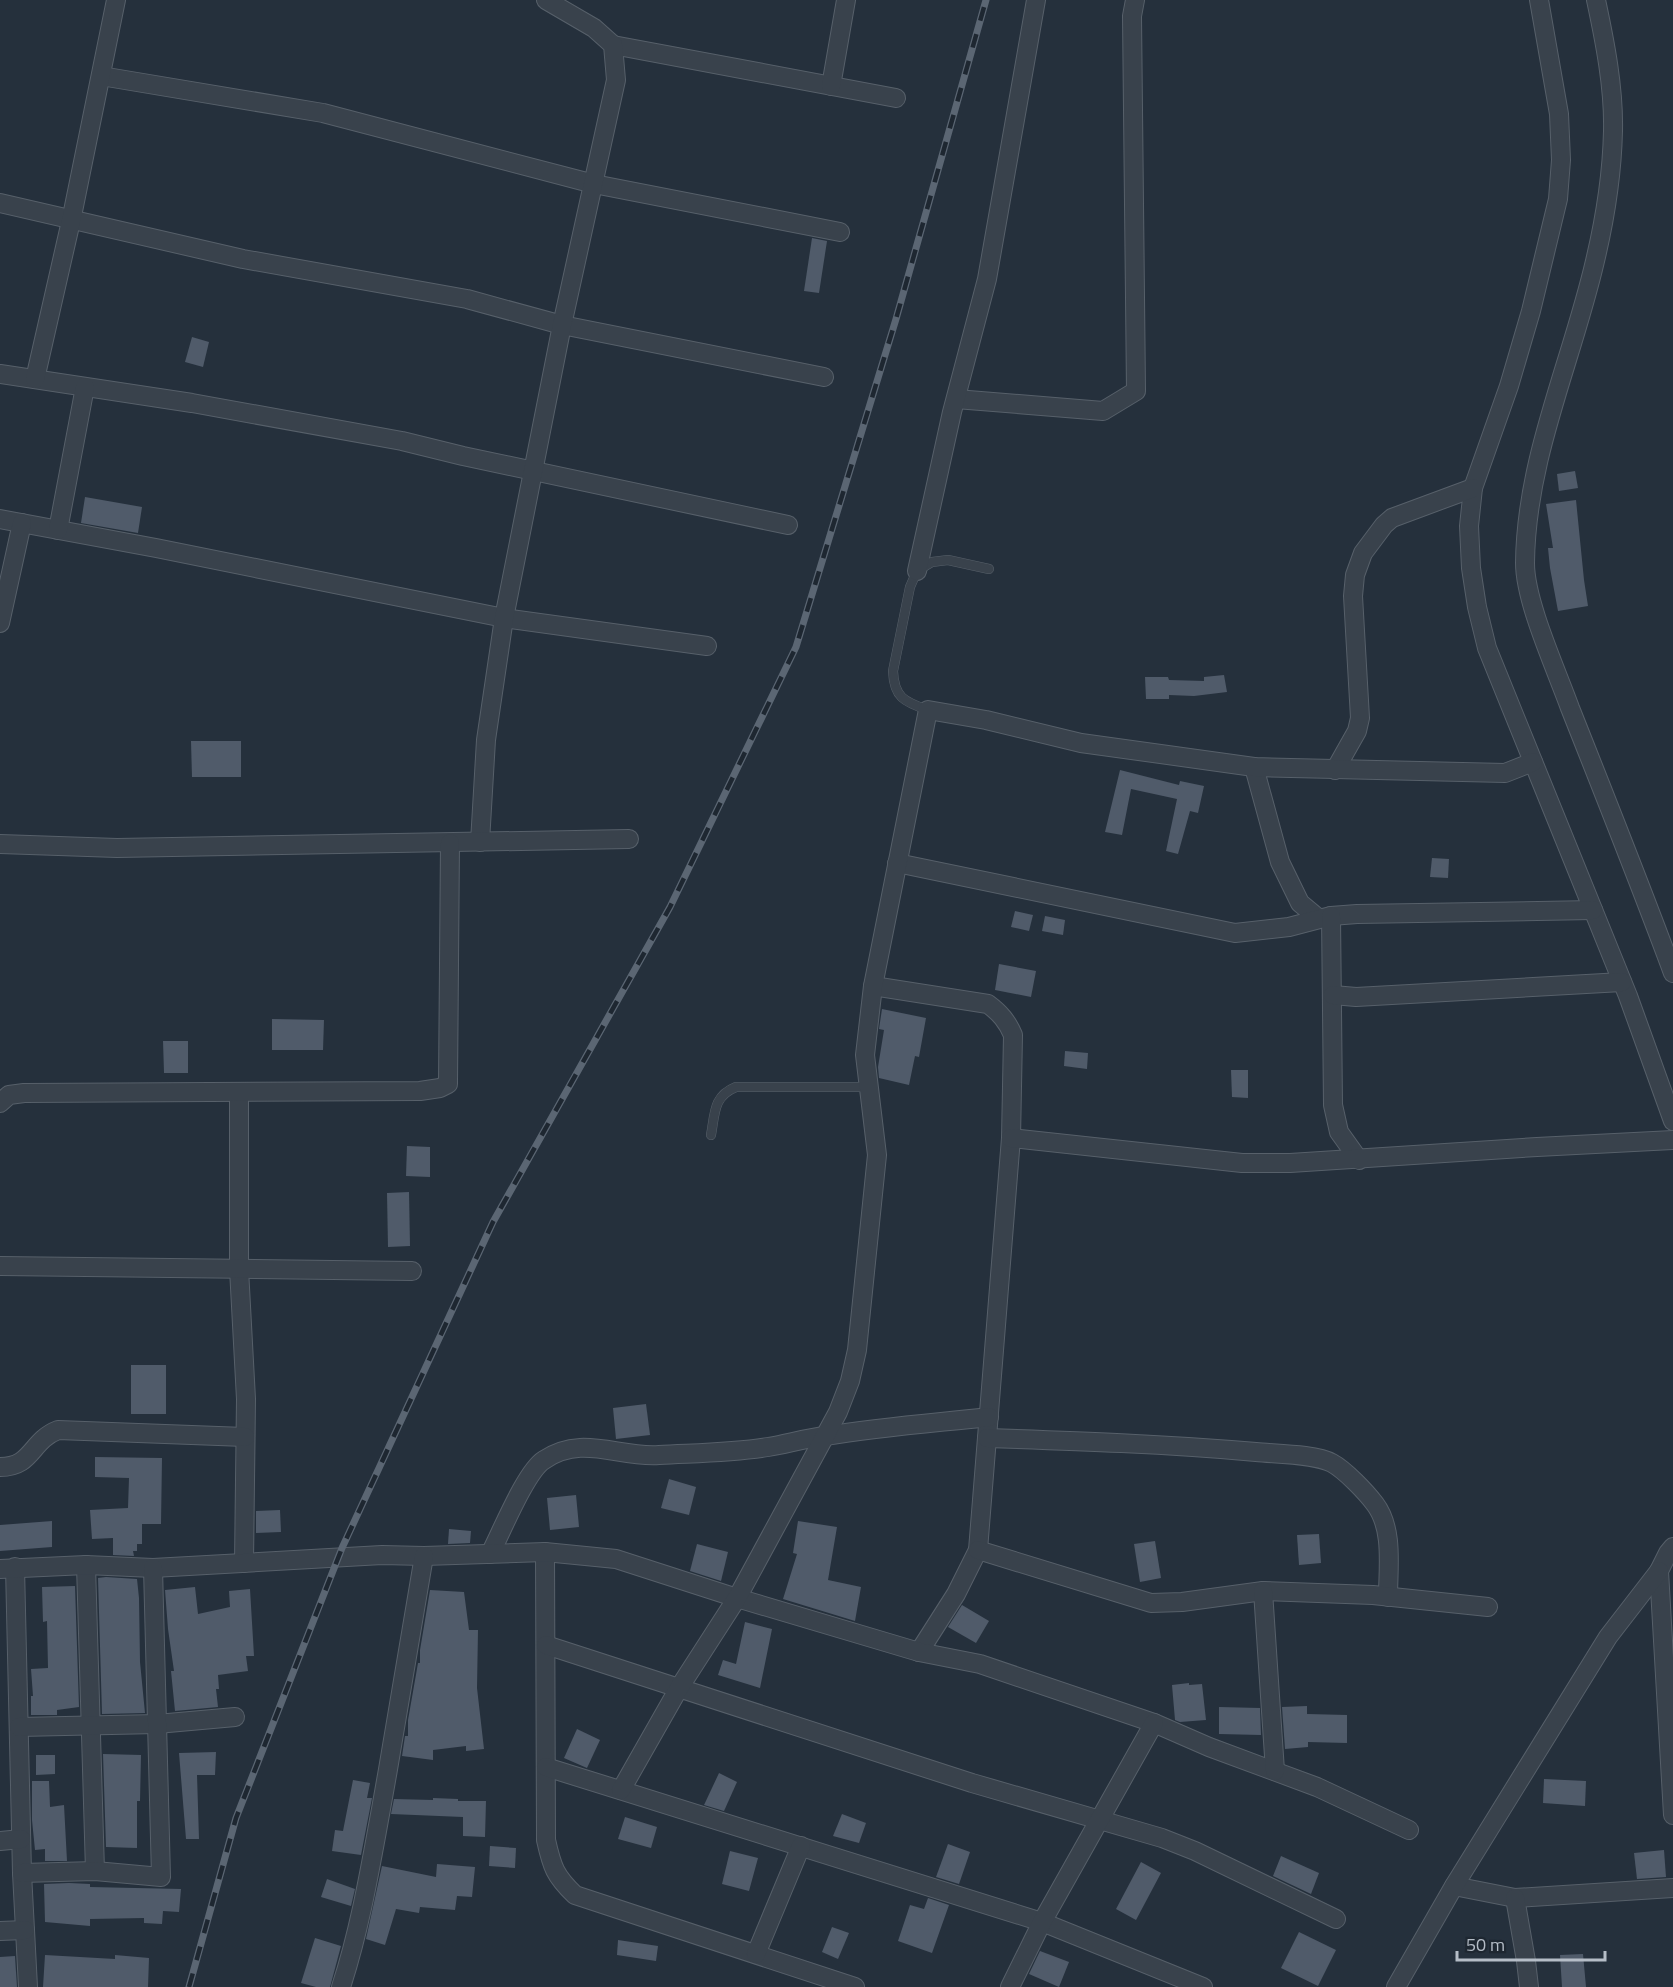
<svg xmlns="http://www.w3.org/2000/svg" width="1673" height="1987" font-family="'Titillium Web',sans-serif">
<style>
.building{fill:#505b6a}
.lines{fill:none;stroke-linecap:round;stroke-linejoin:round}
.lane-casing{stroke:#57606a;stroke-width:10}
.street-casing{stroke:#57606a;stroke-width:20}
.lane{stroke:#39424c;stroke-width:9}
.street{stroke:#39424c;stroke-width:18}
.rail-casing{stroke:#5b6673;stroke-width:7}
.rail{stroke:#1e2731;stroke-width:4.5;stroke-dasharray:14;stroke-linecap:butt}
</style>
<rect width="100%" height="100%" fill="#25303c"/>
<g class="building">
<path d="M812,238L827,241L819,293L804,291Z"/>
<path d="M192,337L209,342L203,367L185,362Z"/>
<path d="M1575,471L1578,488L1559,491L1557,474Z"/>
<path d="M85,497L142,507L138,533L81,523Z"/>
<path d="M1576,500L1584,580L1588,606L1558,611L1550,568L1548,548H1553L1546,504Z"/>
<path d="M1224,675L1227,692L1194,696L1169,695V699H1146L1145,677H1168L1169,680L1204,681V677Z"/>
<path d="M191,741H241V777H192Z"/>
<path d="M1120,770L1179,785L1180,781L1204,786L1198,813L1190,811L1178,854L1166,851L1177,799L1131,789L1122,835L1105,832Z"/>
<path d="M1432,858L1449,859L1448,878L1430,877Z"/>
<path d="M1015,911L1033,915L1029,931L1011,927Z"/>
<path d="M1045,916L1065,920L1063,935L1042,931Z"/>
<path d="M999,964L1036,971L1031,997L995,990Z"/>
<path d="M882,1009L926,1018L919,1057L915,1056L909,1085L879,1078L878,1067L884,1030L879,1029Z"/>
<path d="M272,1019L324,1020L323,1050H272Z"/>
<path d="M163,1041H188V1073H164Z"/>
<path d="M1065,1051L1088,1053L1087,1069L1064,1066Z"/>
<path d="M1231,1070H1248V1098L1232,1097Z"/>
<path d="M407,1146L430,1147V1177L406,1176Z"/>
<path d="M409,1192L410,1246L388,1247L387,1193Z"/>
<rect x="131" y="1365" width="35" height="49"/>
<path d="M646,1404L650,1435L616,1439L613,1408Z"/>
<path d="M95,1457L162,1458L161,1524H142V1544H137V1551H133L134,1556L113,1555V1538L92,1539L90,1510L128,1508L129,1478L95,1477Z"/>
<path d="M669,1479L696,1487L689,1515L661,1508Z"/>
<path d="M576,1495L579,1527L550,1530L547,1498Z"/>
<path d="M280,1510L281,1532L256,1533V1511Z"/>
<path d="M52,1521V1547L0,1551V1525Z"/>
<path d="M798,1521L837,1527L828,1580L861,1587L855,1621L783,1599L797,1554L793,1553Z"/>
<path d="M449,1529L471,1531L470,1543L448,1544Z"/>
<path d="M1319,1534L1321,1563L1299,1565L1297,1535Z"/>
<path d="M1155,1541L1161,1578L1140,1582L1134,1544Z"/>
<path d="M697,1544L728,1552L721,1581L690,1571Z"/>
<path d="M106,1577L137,1579L139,1598L140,1662L145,1713L102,1714L98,1578Z"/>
<path d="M75,1586L79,1707L57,1710V1715H31V1696H33L31,1669L48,1668L47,1621L43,1622L42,1587Z"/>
<path d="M195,1587L198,1614L230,1607L229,1591L250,1589L254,1656H246L248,1671L218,1675L219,1689H216L218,1707L175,1711L171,1671H174L168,1629L165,1590Z"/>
<path d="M430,1590L464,1592L469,1630H478L477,1688L484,1749L466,1751V1746L433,1750V1760L402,1756L405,1736H408V1720L418,1663H420V1650Z"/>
<path d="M962,1605L989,1621L976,1643L948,1627Z"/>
<path d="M745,1622L772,1629L760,1688L718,1675L723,1660L736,1664Z"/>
<path d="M1189,1683V1685L1202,1684L1206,1720L1180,1722L1175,1720L1172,1685Z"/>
<path d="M1307,1706V1714L1347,1715V1743L1308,1742V1747L1285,1749L1282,1707Z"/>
<path d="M1219,1707L1260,1708L1261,1735L1219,1734Z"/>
<path d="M577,1729L600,1740L587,1768L564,1758Z"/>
<path d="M216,1752L215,1775H197L199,1839H186L179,1753Z"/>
<path d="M103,1754L141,1755L140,1801H137V1848L106,1847Z"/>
<path d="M36,1755H55V1774L36,1775Z"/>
<path d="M719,1773L737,1782L724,1811L704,1805Z"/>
<path d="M1544,1779L1586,1781L1585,1806L1543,1803Z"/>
<path d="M353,1780L370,1783L367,1798H372L361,1855L332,1851L335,1830L343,1831Z"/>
<path d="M32,1781H49L50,1807L64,1805L67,1861H45V1849L35,1850L32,1820Z"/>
<path d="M433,1798L458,1799V1801H486L485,1837L463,1836V1817L391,1814L394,1799L433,1800Z"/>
<path d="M842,1814L866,1823L859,1843L833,1836Z"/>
<path d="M625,1817L657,1827L651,1848L618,1839Z"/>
<path d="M948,1844L970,1852L959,1884L936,1877Z"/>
<path d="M490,1846L516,1848L515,1868L489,1866Z"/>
<path d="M1664,1850L1666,1877L1637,1879L1634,1853Z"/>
<path d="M730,1851L758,1858L749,1891L722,1884Z"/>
<path d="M1281,1856L1319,1873L1311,1894L1273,1876Z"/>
<path d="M1141,1862L1161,1873L1136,1920L1116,1909Z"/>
<path d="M437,1864L475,1867L472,1897L457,1896L455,1910L420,1907L419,1913L396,1909L385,1945L366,1939L382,1866L436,1877Z"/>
<path d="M327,1879L355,1889L351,1906L321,1897Z"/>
<path d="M69,1883L90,1884V1887L181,1889L179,1912L163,1911L162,1924L144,1923V1918L90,1919V1926L45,1922L44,1884Z"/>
<path d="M928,1898L949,1905L932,1953L898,1941L910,1905L924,1909Z"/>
<path d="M832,1927L849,1933L838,1959L822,1952Z"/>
<path d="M1299,1932L1336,1950L1318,1986L1281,1968Z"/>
<path d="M315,1938L341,1946L330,1987H316L301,1983Z"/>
<path d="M618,1940L658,1946L656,1961L617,1955Z"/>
<path d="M1040,1951L1069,1962L1059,1987L1029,1974Z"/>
<path d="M1583,1954L1586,1987H1562L1560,1955Z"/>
<path d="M45,1955L115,1959V1955L149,1958L148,1987H43Z"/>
<path d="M15,1956L17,1987H0V1957Z"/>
</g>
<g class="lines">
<defs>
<g id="lane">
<path d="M928,710C904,702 894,697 893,671L910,587L917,571L932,562L948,560L989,569"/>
<path d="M711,1135C715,1114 713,1096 736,1087H869"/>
</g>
<g id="street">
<path d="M1539,0L1559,114L1561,160L1558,199L1531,311L1509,386L1473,488L1469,526L1471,568L1477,607L1487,648L1628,996L1673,1121"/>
<path d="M1596,0C1605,42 1614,88 1613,131C1612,175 1605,219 1595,261C1572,361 1526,458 1525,563C1525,602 1556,669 1570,708C1605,796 1640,884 1673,973"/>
<path d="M613,45L896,98"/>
<path d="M101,76L323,113L594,184L840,232"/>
<path d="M831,86L846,0"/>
<path d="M0,203L243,259L467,299L562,325L824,377"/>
<path d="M0,374L192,403L402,441L463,456L788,525"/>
<path d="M35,379L71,221L116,0"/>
<path d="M956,399L1103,411L1136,391L1132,16L1135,0"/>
<path d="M0,519L156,548L504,618L707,646"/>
<path d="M58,530L85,387"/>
<path d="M917,571L952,412L987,279L1036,0"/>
<path d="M0,623L22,523"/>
<path d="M1254,767L1280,862L1300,903L1318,918"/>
<path d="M1335,770L1357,731L1360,718L1353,596L1355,575L1363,553L1384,525L1392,518L1473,488"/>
<path d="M480,842L486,740L504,618L562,325L616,80L613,45L594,28L546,0"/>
<path d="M0,844L117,848L629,839"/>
<path d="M897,863L1235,933L1289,927L1331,916L1357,914L1593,910"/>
<path d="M1331,916L1333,1105L1339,1132L1359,1160"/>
<path d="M873,986L988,1004C1000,1013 1007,1021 1013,1035L1011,1138L978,1550L956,1594L919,1652"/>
<path d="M1333,995L1356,997L1622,982"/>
<path d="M239,1093V1269L246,1399L244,1563"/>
<path d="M0,1103L9,1095L24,1093L420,1091L440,1088L448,1084L450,843"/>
<path d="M1011,1138L1242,1163H1290L1537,1147L1673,1140"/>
<path d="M0,1266L412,1271"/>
<path d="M987,1438C1077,1441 1166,1444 1256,1452C1276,1454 1315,1454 1332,1463C1345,1470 1366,1492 1375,1504C1394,1529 1388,1568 1388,1597"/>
<path d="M0,1467C33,1467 30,1441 58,1430L245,1437"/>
<path d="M1673,1547L1668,1553L1659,1571L1673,1815"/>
<path d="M978,1550L1151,1603L1182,1602L1263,1591L1373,1595L1488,1607"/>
<path d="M545,1552L546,1840C552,1867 555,1876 575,1895L855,1987"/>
<path d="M490,1554C501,1533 526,1471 544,1460C582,1434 618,1458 659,1455C695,1453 732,1453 768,1447C787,1444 806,1438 826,1436C880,1427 934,1423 989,1417"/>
<path d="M86,1565L95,1871"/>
<path d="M15,1567L22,1873L28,1987"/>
<path d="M0,1569L86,1565L153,1568L382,1555L424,1556L545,1552L616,1559L737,1598L919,1652L980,1664L1154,1723L1209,1747L1317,1787L1409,1830"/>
<path d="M1263,1591L1275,1771"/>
<path d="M546,1645L972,1783L1162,1838L1195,1851L1336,1919"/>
<path d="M19,1727L157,1724L235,1717"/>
<path d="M546,1767L1042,1922L1203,1987"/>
<path d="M621,1790L679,1688L737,1598L838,1412L850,1381L857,1350L877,1155L865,1055L873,986L928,710L986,720L1081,743L1254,767L1505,773L1533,762"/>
<path d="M0,1841L21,1839"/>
<path d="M22,1873L95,1871L161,1877L153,1568"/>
<path d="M1454,1886L1515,1898L1673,1888"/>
<path d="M1515,1898L1526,1961L1529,1987"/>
<path d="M0,1931L25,1930"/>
<path d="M756,1954L801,1846"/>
<path d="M341,1987C360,1929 370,1869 381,1809C396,1725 410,1641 424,1556"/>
<path d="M1010,1987L1042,1922L1154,1723"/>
<path d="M1396,1987L1454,1886L1608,1637L1659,1571"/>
</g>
</defs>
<use href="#lane" class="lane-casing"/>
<use href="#street" class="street-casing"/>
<use href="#lane" class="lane"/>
<use href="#street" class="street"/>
<defs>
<path id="rail" d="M189,1987L236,1818L342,1548L493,1222L670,907L796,647L896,319L986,0"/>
</defs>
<use href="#rail" class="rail-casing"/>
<use href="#rail" class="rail"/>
</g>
<path d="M1457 1951v9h148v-9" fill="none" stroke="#b5bdc7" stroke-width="3"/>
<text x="1466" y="1951" font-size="18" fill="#b5bdc7" stroke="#1e2731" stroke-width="4.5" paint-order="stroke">50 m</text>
</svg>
